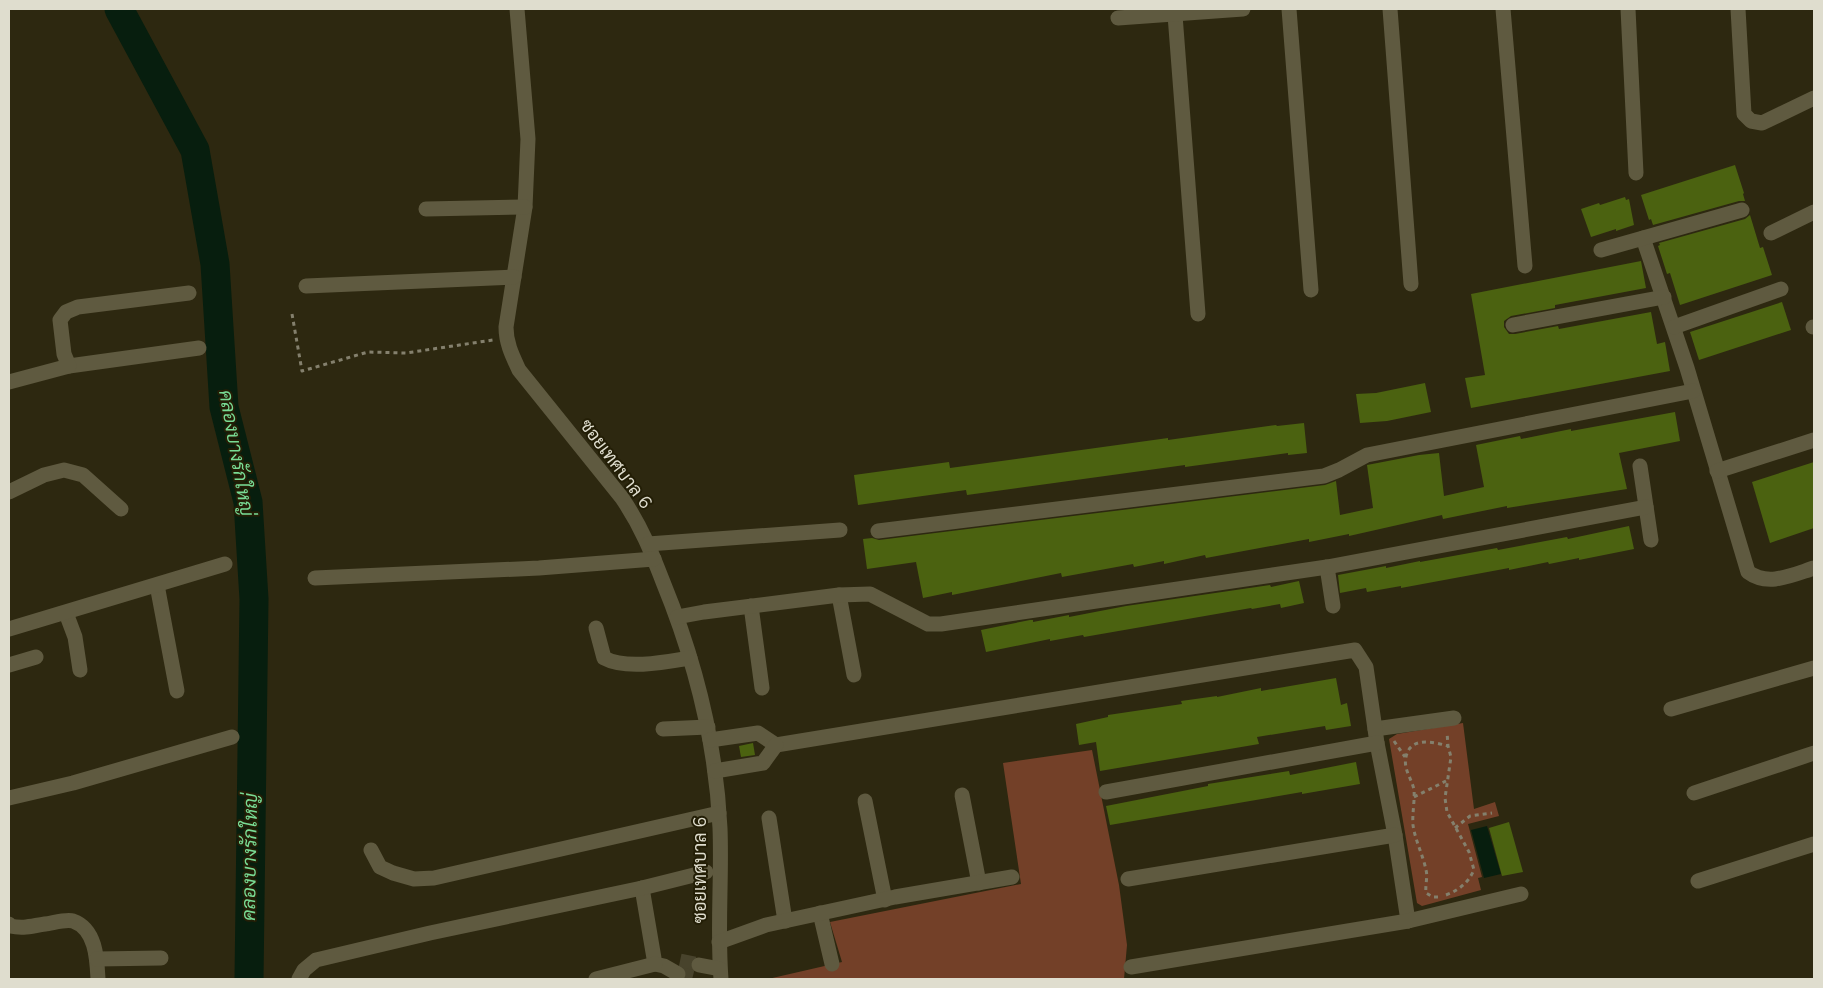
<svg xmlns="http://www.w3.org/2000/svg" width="1823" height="988" font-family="'Nunito Sans',Sarabun,sans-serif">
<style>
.green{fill:#734028}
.water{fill:#071e0e}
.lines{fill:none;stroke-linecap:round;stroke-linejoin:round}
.river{stroke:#071e0e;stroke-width:29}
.building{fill:#4b6210}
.minor-tunnel{stroke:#48432c;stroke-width:15;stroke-dasharray:15 8;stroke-linecap:butt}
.path{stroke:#84806d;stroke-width:3;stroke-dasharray:4 4;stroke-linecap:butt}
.minor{stroke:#5f5a40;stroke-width:15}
.labels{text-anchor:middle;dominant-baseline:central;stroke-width:4;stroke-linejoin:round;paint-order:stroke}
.street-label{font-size:18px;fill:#dfddce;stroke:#231e06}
.water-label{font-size:19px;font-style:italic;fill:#78db94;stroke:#231e06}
</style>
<rect width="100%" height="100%" fill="#2d2810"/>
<g class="green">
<path d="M1463,723L1474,809L1495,802L1499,816L1468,824L1482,877L1478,878L1481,890L1422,906L1417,903L1389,739L1397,734Z"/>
<path d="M1092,750L1119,885L1127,945L1124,979H768L842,962L830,922L1021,884L1003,763Z"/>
</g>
<path class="water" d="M1487,826L1501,874L1484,878L1471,830Z"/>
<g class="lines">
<path class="river" d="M119,9L195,150L215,264L224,407L248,502L254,599L249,979"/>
</g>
<g class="building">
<path d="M1735,165L1744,193L1743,194L1745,201H1739L1653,225L1651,219L1649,220L1641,195Z"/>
<path d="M1625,197L1626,200L1629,199L1634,225L1616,231V229L1591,237L1581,209L1599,203L1600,205Z"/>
<path d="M1750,215L1760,248L1763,247L1772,275L1680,305L1670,273L1667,274L1658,246L1660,245L1659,243L1745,219Z"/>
<path d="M1641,261L1646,288L1555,305V308L1511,316L1504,321V327L1509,334H1515L1558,326L1559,329L1651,312L1657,344L1665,342L1670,371L1471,408L1465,378L1485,375L1471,294Z"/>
<path d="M1782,302L1791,330L1699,360L1690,332Z"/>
<path d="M1425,383L1431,412L1387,421L1360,423L1356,394L1376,393Z"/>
<path d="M1675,412L1680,441L1619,453L1627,489L1507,508V506L1443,519L1442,515L1349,536V534L1309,542V539L1206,558L1205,555L1164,564V561L1134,567L1133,564L1062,577L1061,573L952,595V592L923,598L916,562L867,569L863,539L872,538L879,540L1325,485L1336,481L1340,515L1373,508L1367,465L1419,455L1439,453L1444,496L1484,487L1476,445L1520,436L1521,439L1571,429V431Z"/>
<path d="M1304,423L1307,453L1288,455V453L1185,467V465L967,495L966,490L858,505L854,475L949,462L950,468L1168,438V440L1276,425L1277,426Z"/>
<path d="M1814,462V528L1770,543L1752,482Z"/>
<path d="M1629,526L1634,549L1579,560V558L1549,564L1548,562L1509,570V568L1401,588V586L1367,592L1366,588L1340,593L1338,575L1386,566V568L1420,561V562L1497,548L1498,550L1567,537L1568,539Z"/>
<path d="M1299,581L1304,603L1281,608L1280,604L1252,609L1251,608L1084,637L1083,635L1050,641V639L986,652L981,630L1030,620H1033V622L1069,615V617L1126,606L1270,585L1271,587Z"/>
<path d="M1336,678L1341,705L1347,703L1351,726L1326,730L1325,726L1257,737L1259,744L1100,771L1096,742L1079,745L1076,724L1108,717V715L1182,704L1181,701L1217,696V697L1261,688V691Z"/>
<path d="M753,743L755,755L741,757L739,746Z"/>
<path d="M1356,762L1360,784L1302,794V792L1110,825L1106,806L1208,786V784L1289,771L1290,775Z"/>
<path d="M1509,822L1523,872L1502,876L1489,828Z"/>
</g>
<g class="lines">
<g class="minor-tunnel">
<path d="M680,961L699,965"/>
<path d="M678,974L698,979"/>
</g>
<g class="path">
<path d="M292,314L302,371L368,352L406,353L493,340"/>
<path d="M1394,741L1405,757"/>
<path d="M1414,797L1446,781"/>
<path d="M1455,828L1470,816L1492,813"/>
<path d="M1446,895C1459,890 1468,883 1474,870L1469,852L1447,812L1445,798L1451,757L1448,746L1447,732"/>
<path d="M1438,897H1433L1426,893C1425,885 1428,877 1426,870C1423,855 1415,840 1413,825C1412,814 1415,800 1414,790C1412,779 1403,769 1406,757C1410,736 1434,742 1448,746"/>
</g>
<g class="minor">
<path d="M517,9L528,139L525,207L506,327C506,343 512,355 519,370L622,498C641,526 651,551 663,582C695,660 716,744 720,828C722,878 717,929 721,979"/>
<path d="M1289,9L1311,290"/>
<path d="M1390,9L1411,284"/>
<path d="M1503,9L1525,266"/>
<path d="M1628,9L1636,173"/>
<path d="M1738,9L1744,114L1751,121L1762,123L1814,98"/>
<path d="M1175,15L1198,314"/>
<path d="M1118,18L1243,9"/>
<path d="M426,209L525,207"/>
<path d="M1771,233L1814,212"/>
<path d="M1643,238L1687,368L1748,572C1768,587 1792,575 1814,568"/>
<path d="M1601,250L1742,210"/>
<path d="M306,286L514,277"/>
<path d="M1513,325L1664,297"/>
<path d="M1674,327L1781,289"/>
<path d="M1813,327H1814"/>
<path d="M69,366L199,348"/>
<path d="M9,382L69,366L64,354L60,320L66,312L78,307L189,293"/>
<path d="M1640,466L1651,540"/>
<path d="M1717,471L1814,440"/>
<path d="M9,492L44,475L64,470L83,475L121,509"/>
<path d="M878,531L1324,476L1339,470L1367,455L1693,391"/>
<path d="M648,544L840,530"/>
<path d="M1327,567L1333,606"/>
<path d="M315,578L539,568L654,559"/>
<path d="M157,585L177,691"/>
<path d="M839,595L854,675"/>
<path d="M751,606L762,688"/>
<path d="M66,613L75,637L80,670"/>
<path d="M677,617L704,612L839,595L870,594L928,624H941L1327,567L1646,507"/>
<path d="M596,628L604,658C626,670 666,662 690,658"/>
<path d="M9,629L225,564"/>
<path d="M9,665L36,657"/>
<path d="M1671,709L1814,668"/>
<path d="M663,729L708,727"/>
<path d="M1375,729L1454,718"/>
<path d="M710,740L758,733L776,745"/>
<path d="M776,745L1355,650L1366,667L1377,743L1395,835L1408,921"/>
<path d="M715,771L763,763L776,745"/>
<path d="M1106,792L1377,743"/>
<path d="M1694,793L1814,753"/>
<path d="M962,795L979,883"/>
<path d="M9,798L73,783L232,737"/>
<path d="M865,801L885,900"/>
<path d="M769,818L785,921"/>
<path d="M371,850L380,867L393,873L414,879L434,878L719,813"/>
<path d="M1128,879L1395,835"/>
<path d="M1698,881L1814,844"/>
<path d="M642,888L655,964L664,966L678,974"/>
<path d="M820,913L832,964"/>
<path d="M9,924L10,926C24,929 31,926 45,924C53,923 66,919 73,921C96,929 97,959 98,979"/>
<path d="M719,942L766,925L895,897L1012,877"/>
<path d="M97,959L161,958"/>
<path d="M699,965L720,969"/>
<path d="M1131,967L1408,921L1521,894"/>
<path d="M299,979L304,970L316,960L430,933L642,888L706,872"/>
<path d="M596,979L655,964"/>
</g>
</g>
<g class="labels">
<g class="street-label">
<text transform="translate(616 464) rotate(53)">ซอยเทศบาล 6</text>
<text transform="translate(700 870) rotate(-90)">ซอยเทศบาล 6</text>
</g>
<g class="water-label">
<text transform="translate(236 453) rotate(80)">คลองบางรักใหญ่</text>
<text transform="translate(250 857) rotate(-89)">คลองบางรักใหญ่</text>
</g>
</g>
<rect width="1823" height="988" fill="none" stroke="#dfddce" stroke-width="20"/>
</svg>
